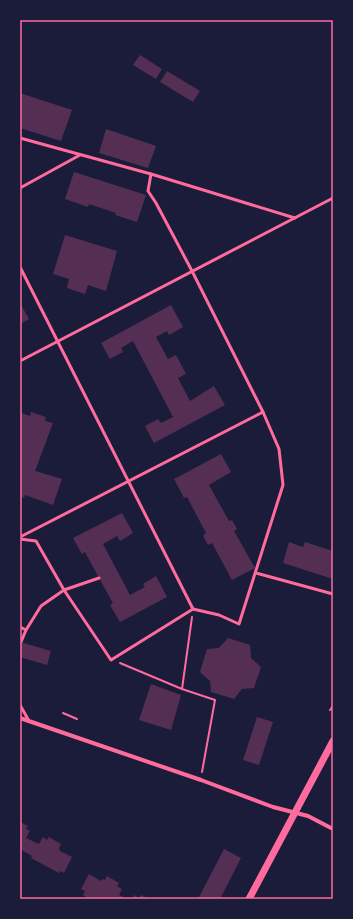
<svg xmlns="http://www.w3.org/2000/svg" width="353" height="919" font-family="Jost,sans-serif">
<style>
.building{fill:#542f53}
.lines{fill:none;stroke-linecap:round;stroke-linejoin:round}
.path{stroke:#ff6b9d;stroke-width:2}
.service{stroke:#ff6b9d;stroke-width:3}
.minor{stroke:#ff6b9d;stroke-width:4}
.tertiary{stroke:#ff6b9d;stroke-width:7}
.neatline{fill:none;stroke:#ff6b9d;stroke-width:1.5}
</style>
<rect width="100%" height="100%" fill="#1b1b3a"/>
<g class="building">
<path d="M140,55L162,69L156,79L133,65Z"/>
<path d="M167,71L200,91L193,102L160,82Z"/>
<path d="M20,93L72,110L61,141L20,128Z"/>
<path d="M106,129L156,146L148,168L99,153Z"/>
<path d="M74,172L146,195L137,222L115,215L116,213L89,204L88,207L65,199Z"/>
<path d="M65,235L117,251L106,291L88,285L85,294L67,288L69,279L53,274Z"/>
<path d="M20,303L29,319L20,324Z"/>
<path d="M171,305L183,327L169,335L167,331L156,337L168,359L176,355L186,374L178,378L190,401L214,386L225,405L154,443L145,426L158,419L161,423L173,417L133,341L121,348L123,352L110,359L101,343Z"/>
<path d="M31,412L46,417L45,421L53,423L35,471L62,479L53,505L25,495L24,498L20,496V416L21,413L30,416Z"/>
<path d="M221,454L231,472L209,485L229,521L232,520L237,529L234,531L255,568L232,580L212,543L208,545L203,536L206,533L187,497L184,498L174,479Z"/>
<path d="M122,513L133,533L120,541L117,536L103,544L130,595L145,587L143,584L156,576L167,597L120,622L110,605L113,603L99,578L85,552L82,554L73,538Z"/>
<path d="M289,542L303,547L305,542L333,551V579L283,563Z"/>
<path d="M228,638L250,645L251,658L261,667L254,688L242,689L234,699L211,692L210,681L200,672L207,649L219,648Z"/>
<path d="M20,642L51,651L47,665L20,657Z"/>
<path d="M151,684L181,695L171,730L139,720Z"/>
<path d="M257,717L273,722L259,765L243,760Z"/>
<path d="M20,822L28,826L26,829L30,831L26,838L39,844L43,837L47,840L49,837L61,844L59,848L60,851L72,857L64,873L60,871L59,873L31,858L32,856L20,849Z"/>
<path d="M224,849L241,858L220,899H198Z"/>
<path d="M89,874L101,881L103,879L105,880L107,876L119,883L117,886L122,889L119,895L127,899H94L90,897L89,899L83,895L85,891L81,889Z"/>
<path d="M134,895L139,898L141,895L149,899H132Z"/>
</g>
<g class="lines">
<g class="path">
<path d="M192,617L182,689L215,700L202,772"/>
<path d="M120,663L182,689"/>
<path d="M330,710L333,706"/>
<path d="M63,713L77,719"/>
</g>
<g class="service">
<path d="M20,138L151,174L295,218"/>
<path d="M20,188L80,155"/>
<path d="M20,267L193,609"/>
<path d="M20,361L333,198"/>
<path d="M20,537L263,412"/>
<path d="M20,539L36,541L64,590L111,660L193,609L219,615L239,624L283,485L279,449L263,412L192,271L156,203L148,191L151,174"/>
<path d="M256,573L333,594"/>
<path d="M20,627L26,630L21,642"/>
<path d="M26,630L41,606L64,590L99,578"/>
<path d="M20,705L29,721"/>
</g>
<path class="minor" d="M20,718L201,780L273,807L308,816L333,829"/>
<path class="tertiary" d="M249,899L333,741"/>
</g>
<rect width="353" height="919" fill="none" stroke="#1b1b3a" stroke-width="42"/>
<rect x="21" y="21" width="311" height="877" class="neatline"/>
</svg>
